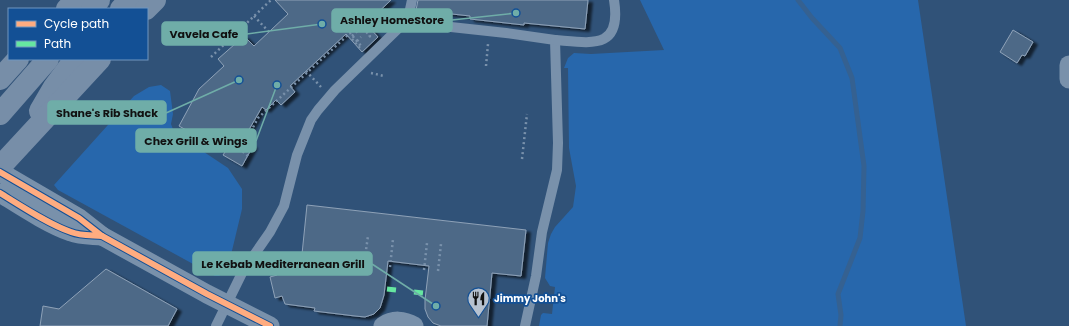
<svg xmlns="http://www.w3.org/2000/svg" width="1069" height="326" font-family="Poppins,sans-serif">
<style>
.green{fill:#2767ac}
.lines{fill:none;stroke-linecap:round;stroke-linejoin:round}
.stream{stroke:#356191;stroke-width:5}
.building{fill:#4e6987;stroke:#8ea2b8;filter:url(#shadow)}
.path{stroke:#7991ab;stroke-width:2.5;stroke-dasharray:2 3;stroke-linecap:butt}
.service{stroke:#7991ab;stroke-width:10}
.minor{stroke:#7991ab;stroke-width:19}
.primary{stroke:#778ea8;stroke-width:22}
.path-bridge{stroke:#7991ab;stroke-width:2.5;stroke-dasharray:2 3;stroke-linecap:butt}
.quiet{stroke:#66e7a1;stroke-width:5;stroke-dasharray:10 5;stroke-linecap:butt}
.cycleway-casing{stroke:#135095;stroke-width:8}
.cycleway{stroke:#ffac80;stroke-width:6}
.labels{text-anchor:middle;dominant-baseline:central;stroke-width:3.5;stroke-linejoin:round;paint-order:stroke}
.poi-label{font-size:10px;font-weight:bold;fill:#fff;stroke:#135095;text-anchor:start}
.leader{fill:none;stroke:#6fada8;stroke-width:1.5}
.callout-dot{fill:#6fada8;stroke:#135095;stroke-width:1.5}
.callout{fill:#6fada8;stroke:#6fada8;stroke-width:1.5}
.callout-label{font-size:11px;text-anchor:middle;font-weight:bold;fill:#111}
</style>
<defs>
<filter id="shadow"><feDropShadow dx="4.5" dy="2.5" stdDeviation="1" flood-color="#0009"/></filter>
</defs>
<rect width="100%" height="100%" fill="#305278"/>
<g class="green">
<path d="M640,0H918L966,326H539L541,315L543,313L552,314L555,287L550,286L545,278L548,243L551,234L555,227L573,207L576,186L569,148L568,68H564L568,58L574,53L591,54L664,50Z"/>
<path d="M161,85L170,91L173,114L171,124L174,132L228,168L242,189V209L230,259L223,273L219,276H215L58,190L54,185L134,96L149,87Z"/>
</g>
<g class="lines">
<path class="stream" d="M798,0L812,18L840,48L852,78L864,166L863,211L860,238L838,294L841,315L840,326"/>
</g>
<g class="building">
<path d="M275,0H391L366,24L378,37L362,52L346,34L290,86L295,92L281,105L276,100L266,110L262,107L243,140L253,146L242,166L223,155L225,152L179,126L199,89L224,66L218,59L244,36L254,46L288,14Z"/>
<path d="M418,0H588L585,29L524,23V25L470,19V16L416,10Z"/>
<path d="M1013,30L1033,42L1025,56L1022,55L1017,63L1000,52Z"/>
<path d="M307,205L526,230L521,276L492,273L487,326H441L433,323L428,317L425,309V300L429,266L388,261L384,295L380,308L374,314L365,317L355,316L314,311L315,308L285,304L282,296L275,298L270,277L277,275L275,268L284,253L301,264Z"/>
<path d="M106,269L177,309L168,326H40L43,306L59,309Z"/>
</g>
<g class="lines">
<g class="path">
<path d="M254,16L269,32"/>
<path d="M352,36L362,27L370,36L369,37"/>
<path d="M352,39L359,47L361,45"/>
<path d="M357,41L361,37"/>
<path d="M211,57L271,0"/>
<path d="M486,66L488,44"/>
<path d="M306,71L321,87"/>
<path d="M371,73L384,76"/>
<path d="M522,159L527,114"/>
<path d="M364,264L368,236"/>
<path d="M390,267L393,239"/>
<path d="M424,270L427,243"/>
<path d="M438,271L441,244"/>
</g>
<g class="service">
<path d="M405,22L506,33L555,40L558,143L557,170L542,232L536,276L525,326"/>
<path d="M555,40C592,43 622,50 614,0"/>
<path d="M216,326L243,271L270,232L284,206L297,155L311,120L318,110L335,90L405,22L409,14L412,0"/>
</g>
<g class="minor">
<path d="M1069,65V79"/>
<path d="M0,172L79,218L102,236C92,235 81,236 71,232C48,224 21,206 0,193"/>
<path d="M102,236L207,294L270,326"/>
<path d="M383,326C393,319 404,320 414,326"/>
</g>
<g class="primary">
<path d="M67,9L76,0"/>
<path d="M92,9L99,0"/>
<path d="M121,9L130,0"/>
<path d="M146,9L155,0"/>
<path d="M0,79L18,59"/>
<path d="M40,111L54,87L75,59"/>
<path d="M0,114L48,59"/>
<path d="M0,167L100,59"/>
</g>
<path class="path-bridge" d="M248,156L241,150L258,118L350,33L362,47"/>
<g class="quiet">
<path d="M387,289L396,290"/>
<path d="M414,292L423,293"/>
</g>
<defs>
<g id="cycleway">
<path d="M0,172L79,218L102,236C92,235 81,236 71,232C48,224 21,206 0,193"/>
<path d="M102,236L207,294L270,326"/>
</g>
</defs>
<use href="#cycleway" class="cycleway-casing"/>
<use href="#cycleway" class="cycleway"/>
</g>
<defs>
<symbol id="restaurant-pin" viewBox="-11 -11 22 30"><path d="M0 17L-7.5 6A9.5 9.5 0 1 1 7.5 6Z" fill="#b7c2d0" stroke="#135095"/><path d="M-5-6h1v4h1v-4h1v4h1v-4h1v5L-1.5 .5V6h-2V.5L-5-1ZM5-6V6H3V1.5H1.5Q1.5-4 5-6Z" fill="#111"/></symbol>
</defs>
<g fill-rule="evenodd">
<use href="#restaurant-pin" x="466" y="286" width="25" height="34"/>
</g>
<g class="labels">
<g class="poi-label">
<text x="494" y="298">Jimmy John's</text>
</g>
</g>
<path class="leader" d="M516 13L452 20M322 24L247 34M239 80L166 113M277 85L256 141M436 306L372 264"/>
<g class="callout-dot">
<circle cx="516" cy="13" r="4"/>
<circle cx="322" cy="24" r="4"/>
<circle cx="239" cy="80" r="4"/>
<circle cx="277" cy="85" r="4"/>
<circle cx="436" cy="306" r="4"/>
</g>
<g class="callout">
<rect x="332" y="9" width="120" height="23" rx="4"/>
<rect x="162" y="22" width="85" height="23" rx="4"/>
<rect x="48" y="101" width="118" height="23" rx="4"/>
<rect x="136" y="129" width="120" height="23" rx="4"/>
<rect x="193" y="252" width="179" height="23" rx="4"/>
</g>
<g class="callout-label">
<text x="392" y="24">Ashley HomeStore</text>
<text x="204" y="38">Vavela Cafe</text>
<text x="107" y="117">Shane's Rib Shack</text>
<text x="196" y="145">Chex Grill &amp; Wings</text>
<text x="283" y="268">Le Kebab Mediterranean Grill</text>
</g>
<rect x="8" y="8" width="140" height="52" fill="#135095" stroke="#7196bf"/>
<rect x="16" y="21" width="20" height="6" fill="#ffac80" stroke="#7196bf"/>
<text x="44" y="28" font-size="12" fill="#ffffff">Cycle path</text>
<rect x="16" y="41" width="20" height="6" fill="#66e7a1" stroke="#7196bf"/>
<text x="44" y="48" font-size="12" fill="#ffffff">Path</text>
</svg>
